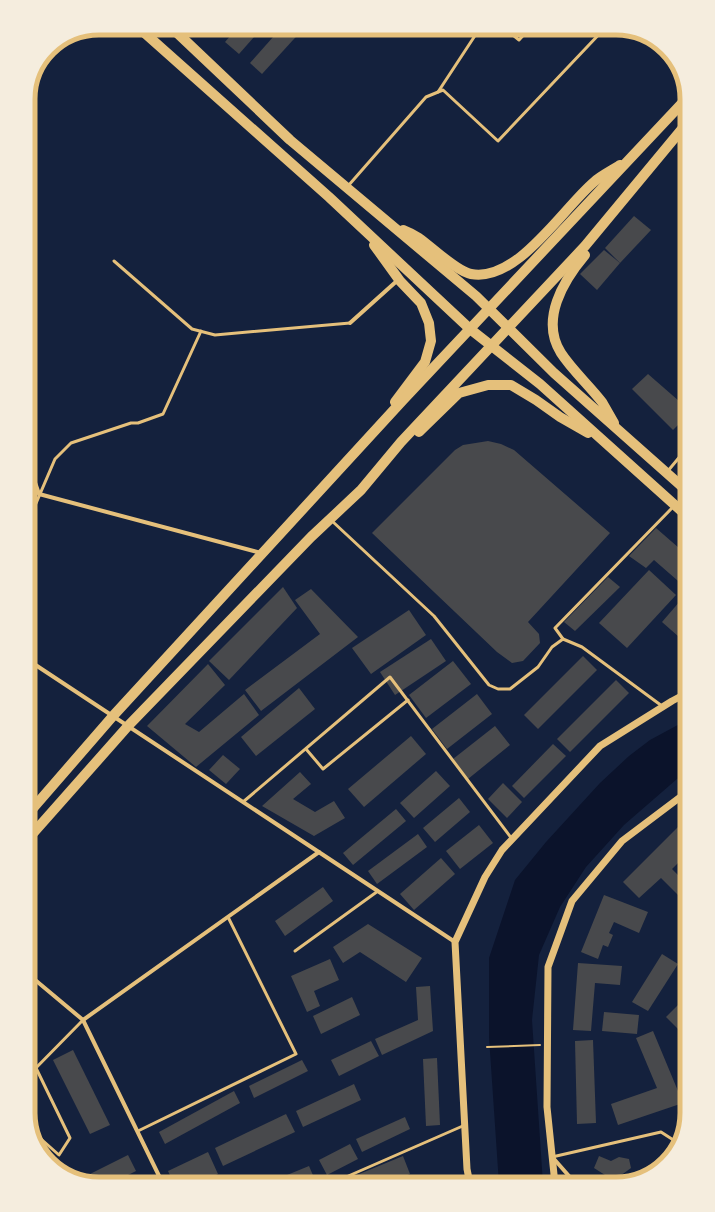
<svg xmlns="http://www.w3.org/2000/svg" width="715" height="1212" font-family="'Exo 2',sans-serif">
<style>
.water{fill:#0b132b}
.building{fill:#48494c}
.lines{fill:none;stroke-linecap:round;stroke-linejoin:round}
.path{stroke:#e5c07b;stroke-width:2}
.service{stroke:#e5c07b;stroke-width:3}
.minor{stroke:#e5c07b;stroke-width:4}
.tertiary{stroke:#e5c07b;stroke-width:7}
.primary{stroke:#e5c07b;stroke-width:10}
.rim{fill:none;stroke:#e5c07b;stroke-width:5}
</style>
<rect width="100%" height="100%" fill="#14213d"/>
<path class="water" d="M687,720V773L677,779L624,825L586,867L560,907L539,955L532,1020L543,1184H499L489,1037V958L515,880L546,842L600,783L629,756L650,740Z"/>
<g class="building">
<path d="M237,28H262L239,54L225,42Z"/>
<path d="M281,28H304L262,74L250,63Z"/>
<path d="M634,216L651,230L620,263L605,248Z"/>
<path d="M604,250L620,263L597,290L580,274Z"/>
<path d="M648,374L687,408V416L673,430L632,389Z"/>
<path d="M488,441L501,444L514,450L610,533L528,622L539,634L540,643L523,661L512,663L497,652L372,533L455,450L463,445Z"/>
<path d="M656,528L687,555V585L685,587L654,560L646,568L629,556Z"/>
<path d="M649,570L676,595L627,648L599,623Z"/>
<path d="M608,577L620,587L575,631L564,622Z"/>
<path d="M283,587L297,608L229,680L209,661Z"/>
<path d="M311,589L358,637L261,711L245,690L320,634L295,600Z"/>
<path d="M687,593V644L662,622Z"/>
<path d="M409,610L426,635L371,674L352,648Z"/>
<path d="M431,639L446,661L395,695L380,672Z"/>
<path d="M583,656L597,670L538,729L524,715Z"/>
<path d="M453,661L471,684L426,718L409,695Z"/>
<path d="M208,664L225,685L185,724L199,732L244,694L259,715L196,767L147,726Z"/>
<path d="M616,680L629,693L570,752L557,739Z"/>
<path d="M299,688L315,709L256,756L241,737Z"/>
<path d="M477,694L492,714L447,749L432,729Z"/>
<path d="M495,726L510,745L468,779L453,759Z"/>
<path d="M411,736L426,754L364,807L348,789Z"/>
<path d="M553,744L566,756L524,798L512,786Z"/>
<path d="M223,755L240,769L226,784L209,770Z"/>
<path d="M436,771L450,786L414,818L400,803Z"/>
<path d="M300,772L311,784L293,799L315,812L334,801L345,818L314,836L262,806Z"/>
<path d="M503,783L522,802L507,818L488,799Z"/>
<path d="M459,798L470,812L435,842L423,828Z"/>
<path d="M396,809L406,821L353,865L343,853Z"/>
<path d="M687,818V854L672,869L687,884V902L686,903L661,878L639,898L623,882Z"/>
<path d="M479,825L493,843L460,869L446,851Z"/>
<path d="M418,834L427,847L377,884L368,871Z"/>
<path d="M441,858L455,874L414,910L400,894Z"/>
<path d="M323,887L333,901L285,936L275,921Z"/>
<path d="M604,895L648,912L639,933L614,922L609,933L613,935L608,947L603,945L598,959L581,952Z"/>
<path d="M368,924L422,958L406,982L360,952L343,963L333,947Z"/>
<path d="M662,954L678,964L648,1011L632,1002Z"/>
<path d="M330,959L339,980L314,991L320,1006L307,1012L291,976Z"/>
<path d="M578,963L622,966L620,985L595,983L591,1031L573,1030Z"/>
<path d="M430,986L433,1031L382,1055L375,1039L418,1020L416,987Z"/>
<path d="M687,996V1021L679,1030L666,1017Z"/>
<path d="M352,997L360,1015L321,1034L313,1016Z"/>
<path d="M604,1012L639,1015L637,1034L602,1031Z"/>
<path d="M653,1031L683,1103L618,1125L611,1104L657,1088L636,1038Z"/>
<path d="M593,1040L596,1123L577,1124L575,1041Z"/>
<path d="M371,1041L379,1056L339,1076L331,1060Z"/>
<path d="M73,1050L110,1125L90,1134L53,1060Z"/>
<path d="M437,1058L440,1125L426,1126L423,1059Z"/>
<path d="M302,1060L308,1071L254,1098L249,1086Z"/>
<path d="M354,1084L361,1100L303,1127L296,1111Z"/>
<path d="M234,1091L240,1103L165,1144L159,1132Z"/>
<path d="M286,1114L295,1132L223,1166L215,1148Z"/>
<path d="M405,1117L410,1129L362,1152L356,1139Z"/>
<path d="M350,1144L358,1159L327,1175L319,1160Z"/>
<path d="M208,1152L218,1174L198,1184H174L168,1171Z"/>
<path d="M128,1155L136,1171L110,1184H95L80,1179Z"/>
<path d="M403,1156L410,1174L386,1184H341L340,1182Z"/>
<path d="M599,1156L611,1161L619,1157L629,1159L631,1168L620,1176L621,1183L607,1184L605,1175L594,1168Z"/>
<path d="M309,1166L315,1180L305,1184H265Z"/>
</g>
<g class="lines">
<path class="path" d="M487,1047L540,1045"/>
<g class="service">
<path d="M504,28L519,40L530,28"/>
<path d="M438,92L480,28"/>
<path d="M348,186L426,97L443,90L498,141L605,28"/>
<path d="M114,261L192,329L215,335L350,323"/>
<path d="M667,472L687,448"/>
<path d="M332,521L434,616L489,685L498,689H510L538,667L552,647L563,639L582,647L662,706"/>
<path d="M28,522L55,459L71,443L131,423H138L163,414L201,331"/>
<path d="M563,639L555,628L673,507"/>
<path d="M306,749L323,769L408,700"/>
<path d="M679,798L687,805"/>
<path d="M243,802L390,677L512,839"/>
<path d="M295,951L378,891"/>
<path d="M28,1076L83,1020"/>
<path d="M32,1131L59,1155L70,1138L36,1068"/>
<path d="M138,1131L296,1054L228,917"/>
<path d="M552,1157L661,1132L678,1143"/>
<path d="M330,1184L465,1125"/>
</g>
<g class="minor">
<path d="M350,323L399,279"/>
<path d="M28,471L32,474L39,494L261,553"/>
<path d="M28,660L455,942"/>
<path d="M28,974L83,1020L163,1184"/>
<path d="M83,1020L319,852"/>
<path d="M554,1159L576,1184"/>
</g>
<g class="tertiary">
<path d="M470,1184L467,1169L455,942L485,877L502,850L600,746L672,701L687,693"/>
<path d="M555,1184L547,1107L548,967L572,901L622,841L687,792"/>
</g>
<g class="primary">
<path d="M139,28L329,197L470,329L540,384L687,516"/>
<path d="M172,28L290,140L476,296L554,373L687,491"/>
<path d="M403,230C408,232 414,235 419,238C432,247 456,271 471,274C517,283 563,208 594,182C602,175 611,171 620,165"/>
<path d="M374,245L400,281L421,303L429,323L431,341L425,362L395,402"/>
<path d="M585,255C563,281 540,320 561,353C572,370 589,385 602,402C606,409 610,416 614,423"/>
<path d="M419,432L459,393L488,385H511L536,400L560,417L588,433"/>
<path d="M28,814L113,716L403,400L687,98"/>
<path d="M28,839L128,726L311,537L361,490L401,442L585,246L687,123"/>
</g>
</g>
<path d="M0 0H715V1212H0ZM99 35H616A64 64 0 0 1 680 99V1113A64 64 0 0 1 616 1177H99A64 64 0 0 1 35 1113V99A64 64 0 0 1 99 35Z" fill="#f5edde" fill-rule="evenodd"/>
<path class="rim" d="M99 35H616A64 64 0 0 1 680 99V1113A64 64 0 0 1 616 1177H99A64 64 0 0 1 35 1113V99A64 64 0 0 1 99 35Z"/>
</svg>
